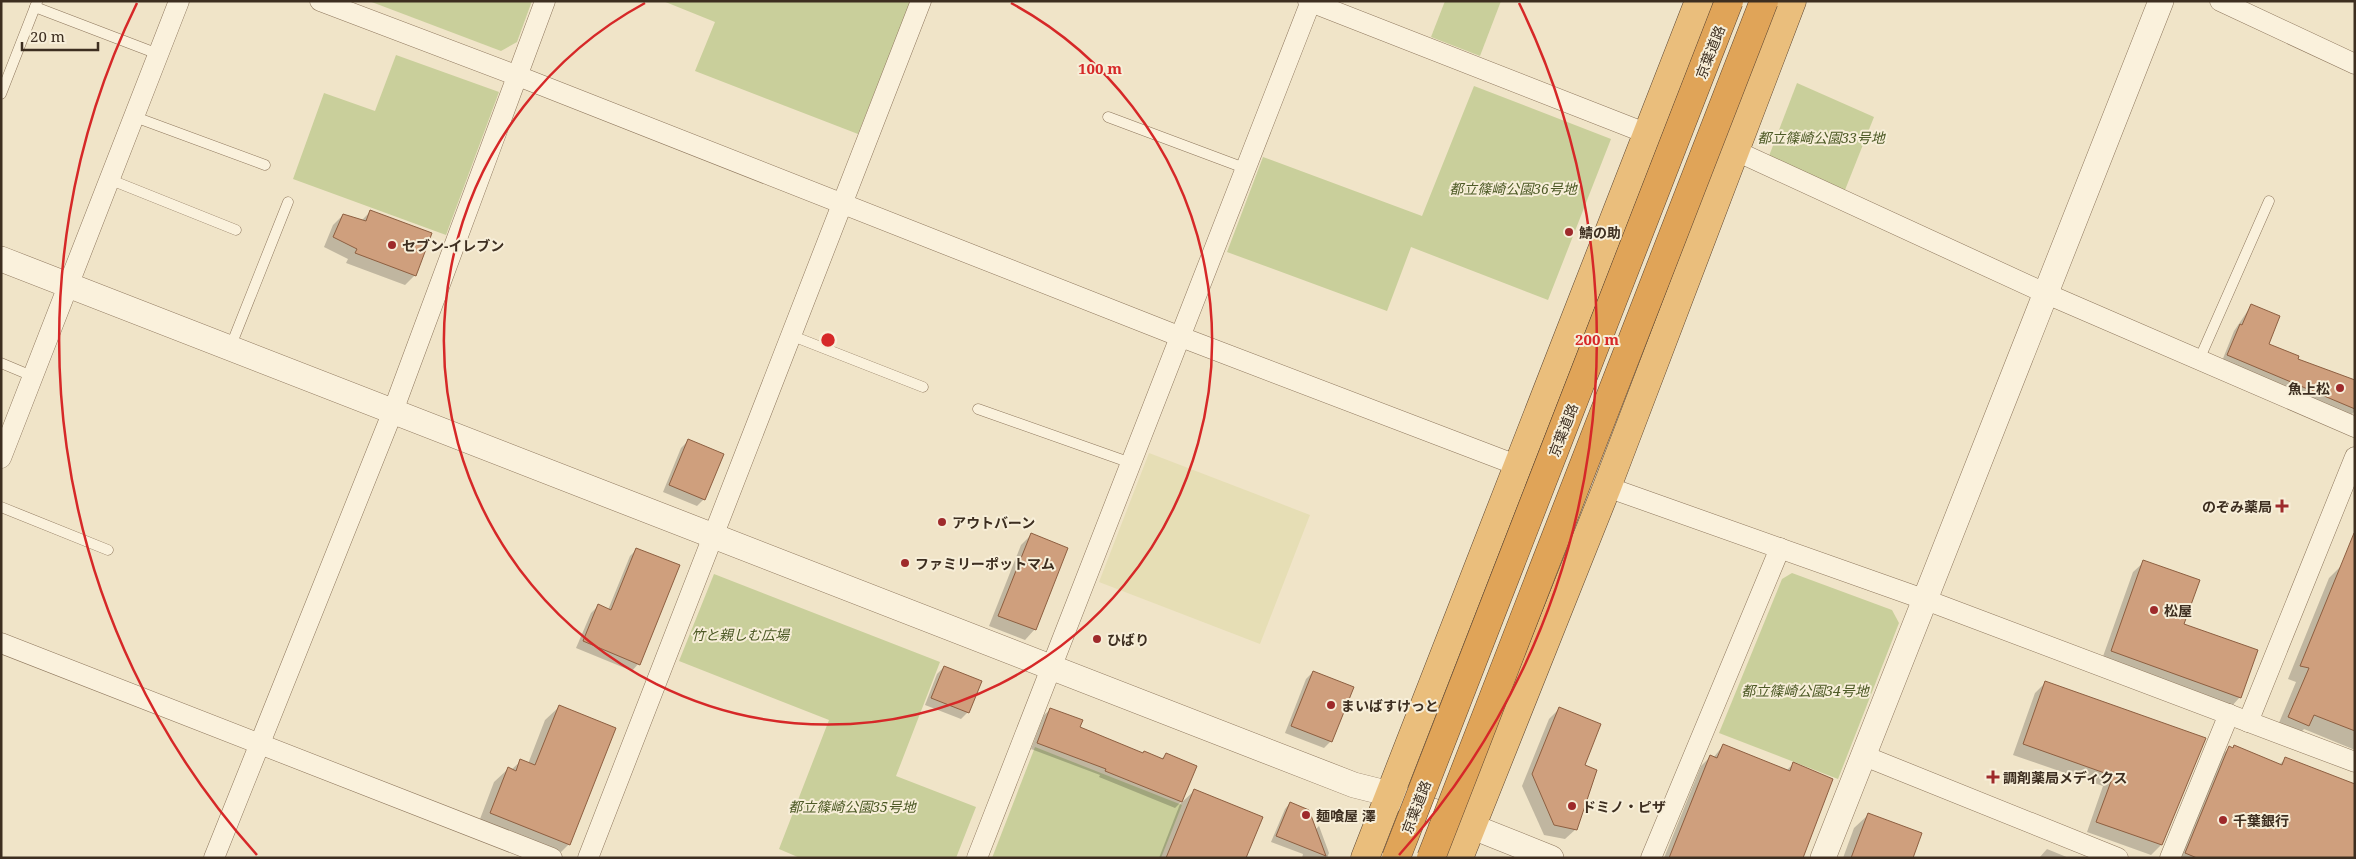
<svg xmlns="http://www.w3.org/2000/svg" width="2356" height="859" font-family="'Noto Serif','Noto Sans JP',serif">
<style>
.farmland{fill:#e6deb5}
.green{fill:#c9cf9b}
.shadow{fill:#0003}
.building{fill:#cf9f7d;stroke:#8d5f41}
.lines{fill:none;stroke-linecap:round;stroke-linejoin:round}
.service-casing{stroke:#8d765c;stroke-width:11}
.minor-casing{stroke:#8d765c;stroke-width:21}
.tertiary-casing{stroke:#8d765c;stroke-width:26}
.trunk-casing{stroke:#5b4430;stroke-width:29}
.service{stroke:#faf1dc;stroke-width:10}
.minor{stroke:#faf1dc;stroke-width:20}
.tertiary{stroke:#faf1dc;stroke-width:25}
.trunk{stroke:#eabe7c;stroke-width:28}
.motorway-bridge-casing{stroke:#5b4430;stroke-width:29;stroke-linecap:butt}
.motorway-bridge{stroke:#e0a458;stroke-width:28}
.ring{fill:none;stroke:#d62828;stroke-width:2.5}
.poi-dot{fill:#9e2a2b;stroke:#f7eed8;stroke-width:2}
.labels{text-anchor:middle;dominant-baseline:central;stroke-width:4;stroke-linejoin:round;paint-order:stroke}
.street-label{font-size:14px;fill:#3d2e20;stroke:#f7eed8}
.park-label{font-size:14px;font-style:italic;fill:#4d5a26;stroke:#f7eed8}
.poi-label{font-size:14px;font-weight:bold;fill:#3d2e20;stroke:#f7eed8;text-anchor:start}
.centre{fill:#d62828;stroke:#f7eed8;stroke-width:2.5}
.ring-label{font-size:15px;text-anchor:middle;font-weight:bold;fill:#d62828;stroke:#f7eed8;stroke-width:4;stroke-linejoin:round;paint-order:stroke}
</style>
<rect width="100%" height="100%" fill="#f0e4c8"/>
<path class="farmland" d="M1149,453L1310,515L1260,644L1099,582Z"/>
<g class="green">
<path d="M369,1H532L517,42L501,51Z"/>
<path d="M663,1H911L858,134L695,71L715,22Z"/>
<path d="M1445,1H1501L1480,56L1431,37Z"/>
<path d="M396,55L499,92L446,235L293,179L324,93L375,111Z"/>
<path d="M1797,83L1874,117L1845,190L1769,156Z"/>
<path d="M1474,86L1611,139L1548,300L1411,247L1387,311L1227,252L1263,157L1422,216Z"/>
<path d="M1792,573L1892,610L1899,623L1838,779L1719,733L1782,579Z"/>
<path d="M714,574L940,662L896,776L976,807L956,858H800L779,849L829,720L679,661Z"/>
<path d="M1035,747L1182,805L1161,858H992Z"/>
</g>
<g class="shadow">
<path d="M371,211L415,275L405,285L346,263L348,259L324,247L333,225L343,215L361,221Z"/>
<path d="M2251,306L2267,345L2297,360L2355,381V411L2351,415L2222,361L2234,331Z"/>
<path d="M688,441L704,499L697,506L663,492L681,448Z"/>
<path d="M1031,535L1035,629L1025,640L989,626L1021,545Z"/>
<path d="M637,549L638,664L632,671L576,648L591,613L598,606L608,610L630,556Z"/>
<path d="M2144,562L2183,624L2240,697L2230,708L2101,662L2133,572Z"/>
<path d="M2342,565L2355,569V750L2304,729L2295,739L2276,730L2296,682L2288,679L2329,578Z"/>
<path d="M944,667L968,712L961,719L925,705L937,674Z"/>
<path d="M1313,672L1331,741L1324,748L1285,733L1306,679Z"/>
<path d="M2046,682L2205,739L2161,845L2151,855L2087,832L2103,786L2013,755L2035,693Z"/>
<path d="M559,707L569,844L556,857L477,827L494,782L508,769L511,770L521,761L528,764L545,720Z"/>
<path d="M1051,709L1079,728L1143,754L1161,759L1166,755L1195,766L1181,802L1175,808L1099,777L1100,775L1031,749L1044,715Z"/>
<path d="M1559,709L1583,766L1576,829L1565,839L1544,835L1522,786L1549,719Z"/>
<path d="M1723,746L1786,771L1793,764L1801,858H1664L1701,766L1710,757L1713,758Z"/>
<path d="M2235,746L2279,765L2286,758L2355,858H2177L2217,760L2229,748L2232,749Z"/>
<path d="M1194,791L1245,858H1159L1180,804Z"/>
<path d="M1290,803L1315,830L1319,826L1329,853L1327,858H1302L1303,854L1271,842L1285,809Z"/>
<path d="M1868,815L1911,858H1843L1854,828Z"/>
<path d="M2047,849L2069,858H2039Z"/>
</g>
<g class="building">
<path d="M370,210L432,233L416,276L355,253L357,249L333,237L343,214L366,221Z"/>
<path d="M2251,304L2280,316L2269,344L2299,356L2298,359L2355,380V409L2227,355L2240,324L2242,325Z"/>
<path d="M688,439L724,454L705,500L669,485Z"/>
<path d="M1031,533L1068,548L1036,630L998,616Z"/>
<path d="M2354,533L2355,534V731L2314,715L2309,726L2288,717L2309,668L2300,666Z"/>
<path d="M636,548L680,565L640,665L583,641L598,604L611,610Z"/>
<path d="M2143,560L2200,580L2184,624L2258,650L2241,698L2111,651Z"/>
<path d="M944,666L982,681L969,713L931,698Z"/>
<path d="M1313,671L1354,687L1332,742L1291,726Z"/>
<path d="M2045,681L2206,738L2162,845L2096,822L2113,776L2023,744Z"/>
<path d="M559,705L616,728L570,845L490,813L508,767L516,771L520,759L535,765Z"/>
<path d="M1559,707L1601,724L1585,765L1597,770L1577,830L1554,825L1532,774Z"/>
<path d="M1050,708L1083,720L1080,727L1143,753L1144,751L1163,759L1166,753L1197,766L1182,802L1105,771L1106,769L1037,743Z"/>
<path d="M1723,744L1790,771L1793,762L1833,779L1803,858H1669L1710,755L1717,758Z"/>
<path d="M2234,745L2282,765L2285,757L2355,784V858H2197L2185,853L2229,746L2233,748Z"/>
<path d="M1194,789L1263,817L1246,858H1166Z"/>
<path d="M1290,802L1309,810L1326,856L1276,836Z"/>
<path d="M1868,813L1922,833L1913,858H1851Z"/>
</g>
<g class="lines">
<defs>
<g id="service">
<path d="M35,7L158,54"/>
<path d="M1,94L37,2"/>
<path d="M135,117L265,165"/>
<path d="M1108,117L1247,169"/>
<path d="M111,180L236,230"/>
<path d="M790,335L923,387"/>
<path d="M230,348L288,202"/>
<path d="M2199,360L2269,201"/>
<path d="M1,363L32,376"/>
<path d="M978,409L1131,463"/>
<path d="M1,507L108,550"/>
</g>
<g id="minor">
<path d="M320,1L518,76L1181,337L1519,466"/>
<path d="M1308,1L1648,134"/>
<path d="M2220,1L2355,64"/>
<path d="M1736,151L2047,294L2355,427"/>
<path d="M1,458L179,1"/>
<path d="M1607,487L1926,600L2355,762"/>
<path d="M1,643L552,858"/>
<path d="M2248,722L2355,457"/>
<path d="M1862,755L2118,858"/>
<path d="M214,858L393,411L545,1"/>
<path d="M588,858L921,1"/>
<path d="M977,858L1311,1"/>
<path d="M1651,858L1780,548"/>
<path d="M2170,858L2229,714"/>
</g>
<g id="tertiary">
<path d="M1,259L1354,785L1390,794L1551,858"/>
<path d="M1823,858L2161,1"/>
</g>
<g id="trunk">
<path d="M1365,858L1699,1"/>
<path d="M1459,858L1607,487L1792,1"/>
</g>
</defs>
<use href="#service" class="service-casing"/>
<use href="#minor" class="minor-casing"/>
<use href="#tertiary" class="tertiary-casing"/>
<use href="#trunk" class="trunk-casing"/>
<use href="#service" class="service"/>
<use href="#minor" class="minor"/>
<use href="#tertiary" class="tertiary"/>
<use href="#trunk" class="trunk"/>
<defs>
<g id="motorway-bridge">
<path d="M1396,858L1729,1"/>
<path d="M1431,858L1764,1"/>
</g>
</defs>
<use href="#motorway-bridge" class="motorway-bridge-casing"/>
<use href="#motorway-bridge" class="motorway-bridge"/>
</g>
<g class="ring">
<path d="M1011 3A384 384 0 1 1 645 3"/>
<path d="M257 855A769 769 0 0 1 137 3M1519 3A769 769 0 0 1 1399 855"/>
</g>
<g class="poi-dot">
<circle cx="1569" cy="232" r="5"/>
<circle cx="392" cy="245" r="5"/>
<circle cx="2340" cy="388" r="5"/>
<path d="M2279.5 498.5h5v5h5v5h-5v5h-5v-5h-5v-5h5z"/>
<circle cx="942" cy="522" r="5"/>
<circle cx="905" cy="563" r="5"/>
<circle cx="2154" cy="610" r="5"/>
<circle cx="1097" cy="639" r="5"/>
<circle cx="1331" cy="705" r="5"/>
<path d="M1990.5 769.5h5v5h5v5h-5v5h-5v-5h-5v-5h5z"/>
<circle cx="1572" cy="806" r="5"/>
<circle cx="1306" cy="815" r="5"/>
<circle cx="2223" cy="820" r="5"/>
</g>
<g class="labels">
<g class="street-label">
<text transform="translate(1710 52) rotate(-69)">京葉道路</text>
<text transform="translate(1563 430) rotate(-69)">京葉道路</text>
<text transform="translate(1416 807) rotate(-69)">京葉道路</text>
</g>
<g class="park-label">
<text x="1821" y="137">都立篠崎公園33号地</text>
<text x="1513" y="188">都立篠崎公園36号地</text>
<text x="740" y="634">竹と親しむ広場</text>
<text x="1805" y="690">都立篠崎公園34号地</text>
<text x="852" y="806">都立篠崎公園35号地</text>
</g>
<g class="poi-label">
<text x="1579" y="232">鯖の助</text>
<text x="402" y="245">セブン-イレブン</text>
<text x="2330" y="388" text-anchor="end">魚上松</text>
<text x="2272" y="506" text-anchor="end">のぞみ薬局</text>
<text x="952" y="522">アウトバーン</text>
<text x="915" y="563">ファミリーポットマム</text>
<text x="2164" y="610">松屋</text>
<text x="1107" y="639">ひばり</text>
<text x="1341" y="705">まいばすけっと</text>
<text x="2003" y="777">調剤薬局メディクス</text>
<text x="1582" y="806">ドミノ・ピザ</text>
<text x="1316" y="815">麺喰屋 澤</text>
<text x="2233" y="820">千葉銀行</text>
</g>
</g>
<circle cx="828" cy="340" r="8" class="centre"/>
<g class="ring-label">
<text x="1100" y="74">100 m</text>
<text x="1597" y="345">200 m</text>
</g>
<rect width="2356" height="859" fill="none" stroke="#3d2e20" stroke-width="5"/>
<path d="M22 42v8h76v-8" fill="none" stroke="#3d2e20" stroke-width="2.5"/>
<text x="30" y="42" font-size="15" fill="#3d2e20" stroke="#f7eed8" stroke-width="4" paint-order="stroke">20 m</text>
</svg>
